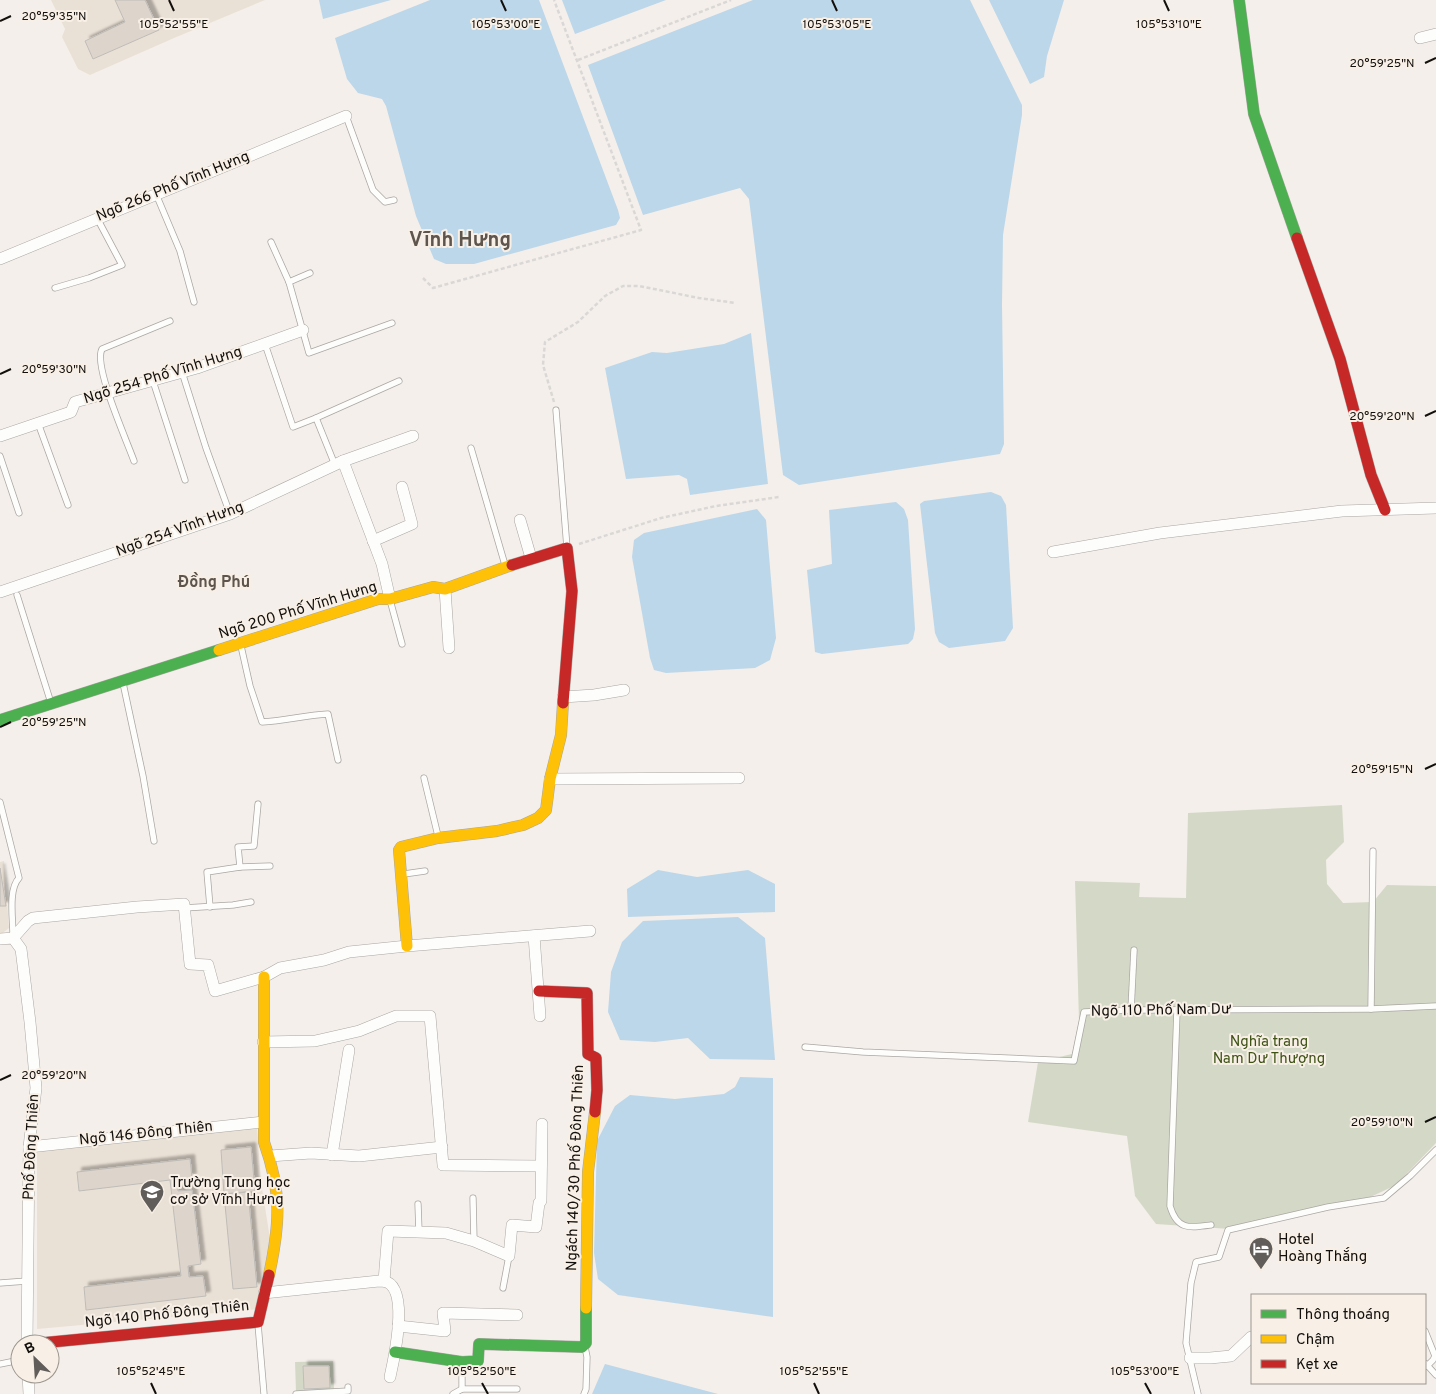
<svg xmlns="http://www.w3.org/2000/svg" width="1436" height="1394" font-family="Overpass,sans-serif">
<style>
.built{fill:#eae1d6}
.green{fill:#d4d9c7}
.water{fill:#bcd7e9}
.building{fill:#ddd5cc;stroke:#bfbcb8;filter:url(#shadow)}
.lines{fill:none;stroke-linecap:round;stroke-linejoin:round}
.lane-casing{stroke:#aaa7a3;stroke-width:7}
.street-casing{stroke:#aaa7a3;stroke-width:12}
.fast-casing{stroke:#aaa7a3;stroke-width:12}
.slow-casing{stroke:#aaa7a3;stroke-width:12}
.jam-casing{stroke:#aaa7a3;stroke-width:12}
.path{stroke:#dad8d6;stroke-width:2.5;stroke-dasharray:4 2.5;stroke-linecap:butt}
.lane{stroke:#fdfdfc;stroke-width:5.5}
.street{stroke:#fdfdfc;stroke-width:11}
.fast{stroke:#4caf50;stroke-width:11}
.slow{stroke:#ffc107;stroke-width:11}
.jam{stroke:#c62828;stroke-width:11}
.ticks{fill:none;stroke:#120f0c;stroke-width:2}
.labels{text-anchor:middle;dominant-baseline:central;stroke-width:4;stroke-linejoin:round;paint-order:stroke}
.street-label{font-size:15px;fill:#120f0c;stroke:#f8f0e6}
.park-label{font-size:15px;fill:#3e5216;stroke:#f8f0e6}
.poi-label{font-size:15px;fill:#120f0c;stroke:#f8f0e6;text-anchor:start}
.neighbourhood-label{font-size:16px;font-weight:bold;fill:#5e564e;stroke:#f8f0e6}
.district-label{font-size:20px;font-weight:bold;fill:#5e564e;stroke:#f8f0e6}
.ticks-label{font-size:12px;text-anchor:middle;fill:#120f0c;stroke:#f8f0e6;stroke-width:4;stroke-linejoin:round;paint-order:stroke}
</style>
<defs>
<filter id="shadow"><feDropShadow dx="4.5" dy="-4.5" stdDeviation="1" flood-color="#0004"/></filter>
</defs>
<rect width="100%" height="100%" fill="#f4efea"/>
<g class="built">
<path d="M51,0H265L174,38L90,75L78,69L62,37L65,29Z"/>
<path d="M4,861L9,928L0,935V862Z"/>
<path d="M257,1128L261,1182L271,1245L258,1309L37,1329V1148Z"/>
</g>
<g class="green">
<path d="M1342,805L1344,842L1326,860L1327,884L1343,903L1373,902L1387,885L1436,886V1143L1396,1185L1362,1201L1230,1229L1156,1224L1135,1196L1127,1136L1028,1122L1038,1062L1072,1054L1079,1021L1075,881L1140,883L1139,897L1186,898L1188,813Z"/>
<path d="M333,1361L334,1391L296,1392L295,1362Z"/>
</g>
<g class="water">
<path d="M319,0H391L323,19Z"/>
<path d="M430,0H539L618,210L620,218L616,225L474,264H446L434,259L416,216L386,106L382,99L358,93L347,79L335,38Z"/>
<path d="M562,0H666L575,34Z"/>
<path d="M753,0H970L1022,105V115L1003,235L1002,305L1004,444L1000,454L799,485L783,475L749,199L740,188L643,215L588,65Z"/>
<path d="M989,0H1064L1047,56L1044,77L1030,84Z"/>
<path d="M751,333L768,484L690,495L687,479L679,475L626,479L605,368L652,352L667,353L724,344Z"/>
<path d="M991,492L1001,496L1006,505L1013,628L1005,641L949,648L939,642L935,633L920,504L924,501Z"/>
<path d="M896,502L904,509L908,520L915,629L913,639L908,644L822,654L815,652L807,570L832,564L829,510Z"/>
<path d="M757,509L766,520L776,638L770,660L755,668L666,673L654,670L650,658L632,557L634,540L644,533Z"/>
<path d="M658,870L697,877L748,870L775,884V912L628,917L627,889Z"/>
<path d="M738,917L765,938L775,1060L710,1059L688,1038L655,1042L620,1040L608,1012L611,972L622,942L643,921Z"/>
<path d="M740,1077L773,1078V1317L618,1295L598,1279L594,1253L597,1141L615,1106L630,1095L675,1099L724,1094L735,1087Z"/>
<path d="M605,1364L718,1394H592Z"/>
</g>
<g class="building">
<path d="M115,0H145L159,30L93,59L85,41L125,22Z"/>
<path d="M0,868L6,906H0Z"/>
<path d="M251,1147L255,1191L224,1194L221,1150Z"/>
<path d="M190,1159L192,1178L176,1179L178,1191L192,1190L201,1264L188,1266L189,1277L203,1276L206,1296L86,1310L84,1287L181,1276L170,1180L79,1191L77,1172Z"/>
<path d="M248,1192L257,1287L233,1289L224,1194Z"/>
<path d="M303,1366H329L330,1388L304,1389Z"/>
</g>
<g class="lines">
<defs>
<g id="lane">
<path d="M346,116L373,190L385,202L394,200"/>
<path d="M156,194L180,251L194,302"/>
<path d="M271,242L289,282"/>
<path d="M310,273L289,282L309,353L392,323"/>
<path d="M55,288L89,278L122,265L97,218"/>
<path d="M265,344L293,427L316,418"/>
<path d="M182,372L206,448L230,514"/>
<path d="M153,381L185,480"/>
<path d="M556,410L567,548"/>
<path d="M38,423L68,505"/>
<path d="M471,448L505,565"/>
<path d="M0,456L19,513"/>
<path d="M134,461C127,441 93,366 102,349L170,321"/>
<path d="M335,465L316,418L399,381"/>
<path d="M17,595L51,703"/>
<path d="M390,600L402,644"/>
<path d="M241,646L250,686L262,722C285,721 305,715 328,714L338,760"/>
<path d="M123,683L143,776L154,841"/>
<path d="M424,778L438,836"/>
<path d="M0,802L19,878C8,889 13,920 13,935"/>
<path d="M240,867L238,847L254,846L258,804"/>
<path d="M404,874L425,871"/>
<path d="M210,907L207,872L240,867L270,866"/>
<path d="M184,908L233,905L251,902"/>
<path d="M1371,1009L1373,851"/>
<path d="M1131,1010L1134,950"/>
<path d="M1177,1010L1170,1206C1177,1230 1189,1228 1211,1225"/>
<path d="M805,1047L863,1052L1074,1061L1084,1012L1131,1010L1371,1009L1436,1006"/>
<path d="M473,1198L474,1241"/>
<path d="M418,1204L419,1232"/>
<path d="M0,1283L27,1281"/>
<path d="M503,1288L509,1256"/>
<path d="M258,1324L264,1394"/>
<path d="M1425,1331L1435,1356L1433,1360L1427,1366"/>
<path d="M0,1364L20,1360"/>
<path d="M462,1364V1389H517"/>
<path d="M1426,1364L1436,1375"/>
<path d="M296,1394L348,1391V1387"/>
<path d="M453,1394L462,1389"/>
<path d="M584,1394L586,1389L587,1357L585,1347"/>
<path d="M1198,1394L1186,1343L1191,1283L1196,1262L1219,1257L1228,1230L1328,1207L1384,1198L1410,1176L1436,1150"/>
</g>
<g id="street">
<path d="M1420,38L1436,34"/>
<path d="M0,259L346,116"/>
<path d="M0,436L71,412L75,402L197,368L303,330"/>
<path d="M343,461L382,564L390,599"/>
<path d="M520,520L531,558"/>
<path d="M373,541L412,524L402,487"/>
<path d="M1053,552L1160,533L1342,511L1436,508"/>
<path d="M445,589L449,648"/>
<path d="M0,592L230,514L343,461L413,436"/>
<path d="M563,697L594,695L624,690"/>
<path d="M550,779L739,778"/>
<path d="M534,936L540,1016"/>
<path d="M13,938L28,921L33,918L137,907L184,904L190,964L208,965L215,991L264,977L280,968L324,960L349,952L407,946L590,931"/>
<path d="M0,939L13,938L21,949L30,1022L36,1088L29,1147L27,1344"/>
<path d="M263,1042L315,1041L359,1031L396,1016H430L443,1165L541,1166"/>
<path d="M29,1147L263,1122"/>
<path d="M332,1155L349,1050"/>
<path d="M270,1156L311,1153L359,1156L442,1147"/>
<path d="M384,1281L388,1231L446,1233L474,1241L509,1256L512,1225L536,1227L539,1203L541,1201L542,1124"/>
<path d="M264,1293L379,1281C381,1281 384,1281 387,1282C409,1292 394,1359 390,1377"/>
<path d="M398,1326L445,1331L443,1313L517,1315"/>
<path d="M1190,1358H1210L1231,1356L1251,1337"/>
<path d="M28,1374L29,1394"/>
</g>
<g id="fast">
<path d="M1239,0L1254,114L1297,238"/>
<path d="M0,720L219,650"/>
<path d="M395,1352L462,1362L478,1361L479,1344L582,1347L586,1343V1308"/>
</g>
<g id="slow">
<path d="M219,650L378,599H390L433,587L445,589L512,565"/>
<path d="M407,946L399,850L401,847L438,838L497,831L523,825L538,818L546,810L550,779L561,735L563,703"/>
<path d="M264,977V1142C282,1192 280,1224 269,1275"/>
<path d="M586,1308L588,1172L595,1112"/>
</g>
<g id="jam">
<path d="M1297,238L1340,359L1371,475L1385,510"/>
<path d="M512,565L567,548L572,591L563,703"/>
<path d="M539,991L587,993L588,1054L596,1058L597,1090L595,1112"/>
<path d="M31,1344L258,1322L269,1275"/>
</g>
</defs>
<use href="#lane" class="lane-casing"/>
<use href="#street" class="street-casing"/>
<use href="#fast" class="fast-casing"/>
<use href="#slow" class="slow-casing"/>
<use href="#jam" class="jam-casing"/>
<g class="path">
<path d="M578,60L731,0"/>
<path d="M423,278L433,288L641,230L554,0"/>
<path d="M554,402L543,365L545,342L578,322L605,296L623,286H639L699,298L736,303"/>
<path d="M579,544L661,518L716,506L779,497"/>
</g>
<use href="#lane" class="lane"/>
<use href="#street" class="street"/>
<use href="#fast" class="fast"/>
<use href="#slow" class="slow"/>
<use href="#jam" class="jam"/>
</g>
<path class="ticks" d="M169,0L174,11M501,0L506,11M832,0L837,11M1164,0L1169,11M0,21L11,16M1425,63L1436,58M0,374L11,369M1425,416L1436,411M0,727L11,722M1425,769L1436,764M0,1080L11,1075M1425,1122L1436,1117M151,1383L156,1394M482,1383L488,1394M814,1383L819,1394M1145,1383L1151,1394"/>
<defs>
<symbol id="school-pin" viewBox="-11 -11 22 30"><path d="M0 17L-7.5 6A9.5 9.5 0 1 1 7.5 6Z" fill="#615d5a" stroke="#f8f0e6"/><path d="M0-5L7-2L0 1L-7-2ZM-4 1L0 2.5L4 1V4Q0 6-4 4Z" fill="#fff"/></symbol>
<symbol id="hotel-pin" viewBox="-11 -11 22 30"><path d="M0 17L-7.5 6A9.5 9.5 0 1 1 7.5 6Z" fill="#615d5a" stroke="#f8f0e6"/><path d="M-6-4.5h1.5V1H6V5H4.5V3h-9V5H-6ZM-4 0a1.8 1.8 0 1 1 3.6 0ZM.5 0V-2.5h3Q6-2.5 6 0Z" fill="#fff"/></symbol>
</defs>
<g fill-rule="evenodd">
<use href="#school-pin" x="138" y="1178" width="28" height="38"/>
<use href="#hotel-pin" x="1247" y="1235" width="28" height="38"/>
</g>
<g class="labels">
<g class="street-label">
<text transform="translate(173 187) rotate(-22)">Ngõ 266 Phố Vĩnh Hưng</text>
<text transform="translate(163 376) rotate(-17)">Ngõ 254 Phố Vĩnh Hưng</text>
<text transform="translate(180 530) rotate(-20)">Ngõ 254 Vĩnh Hưng</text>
<text transform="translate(298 611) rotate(-17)">Ngõ 200 Phố Vĩnh Hưng</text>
<text transform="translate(1161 1011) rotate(-1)">Ngõ 110 Phố Nam Dư</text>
<text transform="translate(146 1134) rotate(-6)">Ngõ 146 Đông Thiên</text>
<text transform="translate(32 1147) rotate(-87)">Phố Đông Thiên</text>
<text transform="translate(576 1168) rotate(-88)">Ngách 140/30 Phố Đông Thiên</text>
<text transform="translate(167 1315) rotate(-6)">Ngõ 140 Phố Đông Thiên</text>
</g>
<g class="park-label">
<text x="1269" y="1042">Nghĩa trang<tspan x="1269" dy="17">Nam Dư Thượng</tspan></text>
</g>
<g class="poi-label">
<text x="170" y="1183">Trường Trung học<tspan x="170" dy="17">cơ sở Vĩnh Hưng</tspan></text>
<text x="1278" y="1240">Hotel<tspan x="1278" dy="17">Hoàng Thắng</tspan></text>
</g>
<g class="neighbourhood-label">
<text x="214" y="583">Đồng Phú</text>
</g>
<g class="district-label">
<text x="460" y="241">Vĩnh Hưng</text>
</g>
</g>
<g class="ticks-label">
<text x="54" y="20">20°59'35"N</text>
<text x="174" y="28">105°52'55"E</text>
<text x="506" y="28">105°53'00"E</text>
<text x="1169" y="28">105°53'10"E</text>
<text x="837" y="28">105°53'05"E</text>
<text x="1382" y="67">20°59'25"N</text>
<text x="54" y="373">20°59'30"N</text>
<text x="1382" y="420">20°59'20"N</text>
<text x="54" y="726">20°59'25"N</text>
<text x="1382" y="773">20°59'15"N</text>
<text x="54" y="1079">20°59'20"N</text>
<text x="1382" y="1126">20°59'10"N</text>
<text x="151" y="1375">105°52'45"E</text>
<text x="482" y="1375">105°52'50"E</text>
<text x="814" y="1375">105°52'55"E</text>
<text x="1145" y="1375">105°53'00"E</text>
</g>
<rect x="1251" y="1294" width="175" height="90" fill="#f8f0e6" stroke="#9c968f"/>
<rect x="1261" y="1310" width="25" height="8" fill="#4caf50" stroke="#9c968f"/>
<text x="1296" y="1319" font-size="15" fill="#120f0c">Thông thoáng</text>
<rect x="1261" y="1335" width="25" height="8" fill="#ffc107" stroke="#9c968f"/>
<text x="1296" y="1344" font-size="15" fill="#120f0c">Chậm</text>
<rect x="1261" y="1360" width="25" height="8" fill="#c62828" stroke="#9c968f"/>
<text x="1296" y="1369" font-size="15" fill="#120f0c">Kẹt xe</text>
<g transform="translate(35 1359) rotate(335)"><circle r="24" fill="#f8f0e6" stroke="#9c968f"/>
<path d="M0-4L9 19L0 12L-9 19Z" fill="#615d5a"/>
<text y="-8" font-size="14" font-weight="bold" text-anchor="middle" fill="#120f0c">B</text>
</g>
</svg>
